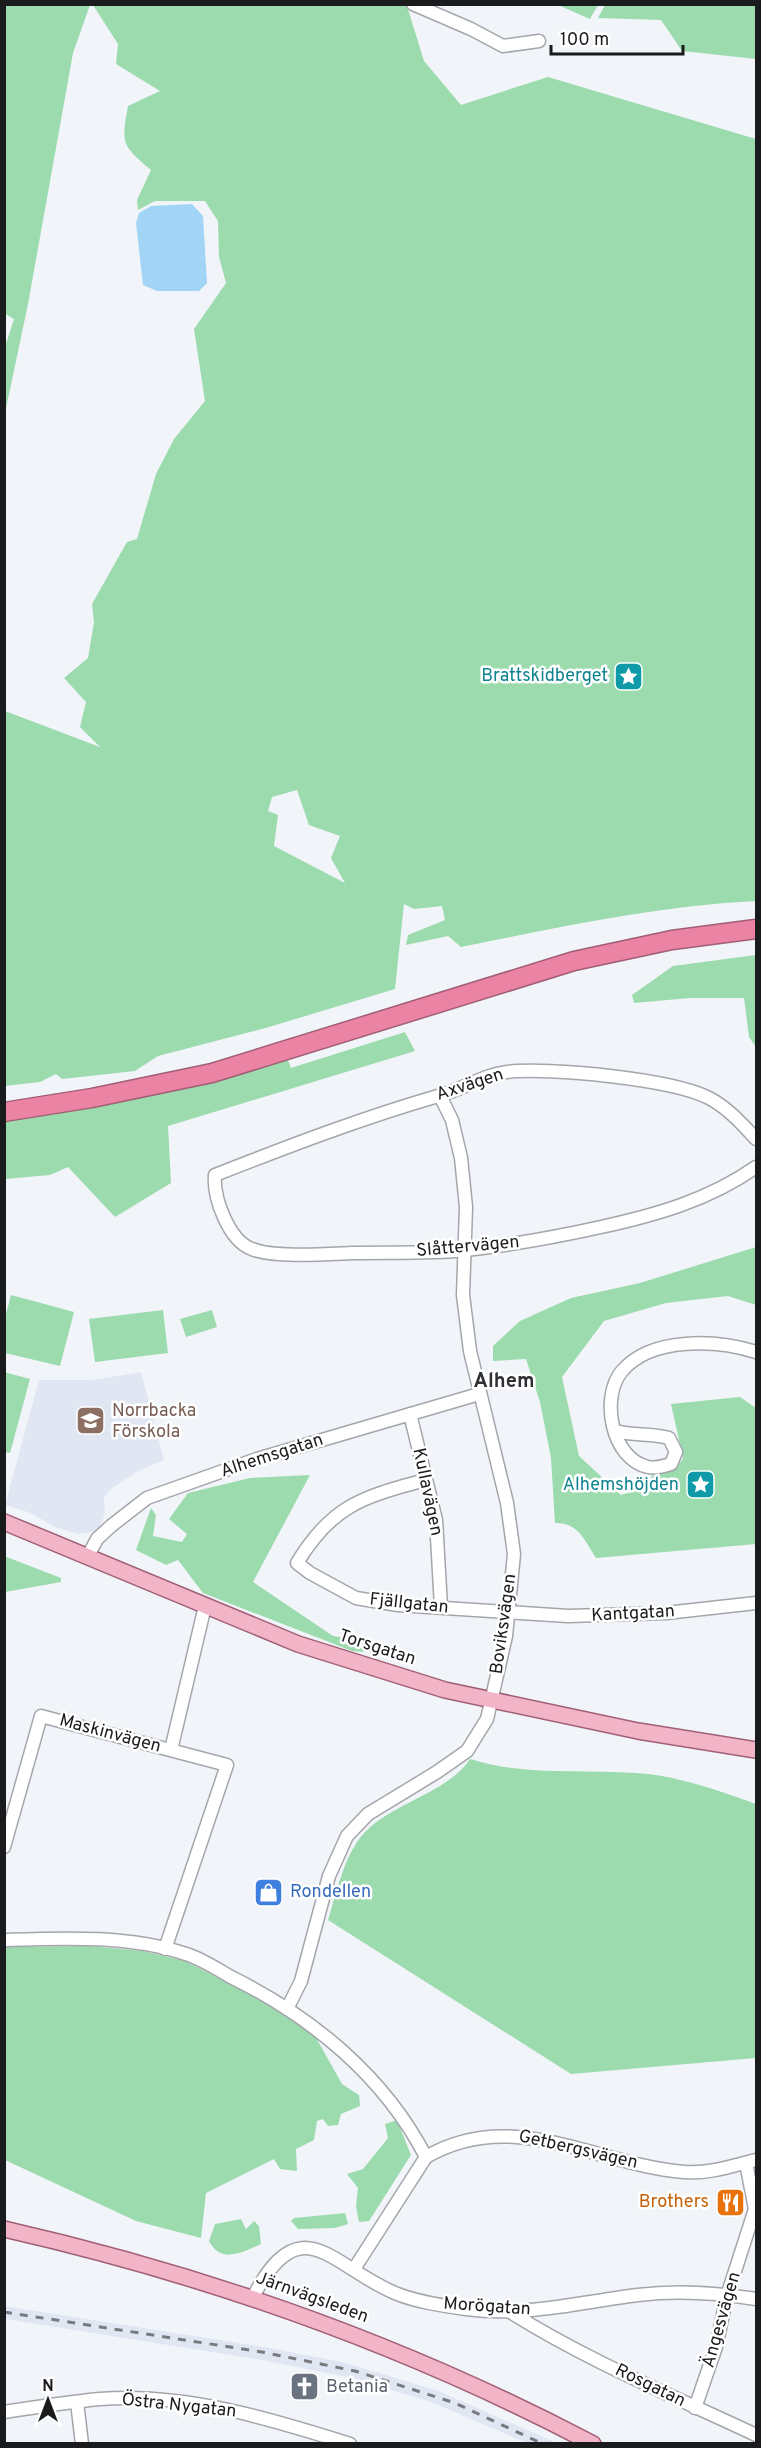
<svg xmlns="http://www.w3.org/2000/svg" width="761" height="2448" font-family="Overpass,sans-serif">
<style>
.built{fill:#e0e7f3}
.green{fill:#9cdbae;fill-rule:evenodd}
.water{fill:#a2d4f5}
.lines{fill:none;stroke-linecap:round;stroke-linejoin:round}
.minor-casing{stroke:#a4a6ab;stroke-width:15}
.major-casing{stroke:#a15f75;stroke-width:18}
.highway-casing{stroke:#a15f75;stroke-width:21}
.minor{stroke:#fff;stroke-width:12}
.major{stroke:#f2b5c8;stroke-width:15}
.highway{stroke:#ea83a4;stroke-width:18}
.rail{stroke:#797b7e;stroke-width:3;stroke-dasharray:8 8;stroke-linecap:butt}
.labels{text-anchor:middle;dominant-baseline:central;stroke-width:5;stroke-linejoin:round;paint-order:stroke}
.culture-label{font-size:18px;fill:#0d838f;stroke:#fff;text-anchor:end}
.street-label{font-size:18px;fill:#1a1b1d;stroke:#fff}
.education-label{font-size:18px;fill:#785e54;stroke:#fff;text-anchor:start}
.shop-label{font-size:18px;fill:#366cbe;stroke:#fff;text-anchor:start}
.food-label{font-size:18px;fill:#c56008;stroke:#fff;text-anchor:end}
.worship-label{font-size:18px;fill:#5b616d;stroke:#fff;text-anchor:start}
.neighbourhood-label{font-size:20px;font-weight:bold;fill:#2f3135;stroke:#fff}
</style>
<rect width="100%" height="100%" fill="#f1f4f9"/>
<g class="built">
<path d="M141,1372L164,1460L140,1470L111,1489L104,1497L105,1514L98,1531L78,1534L55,1527L31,1513L5,1505L39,1380H94Z"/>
<path d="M4,2306L264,2347L342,2362L436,2390L557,2443H527L431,2402L352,2378L262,2360L5,2319Z"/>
</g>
<g class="green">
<path d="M5,4L90,5L73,53L28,304L5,413V347L14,319L4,313Z"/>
<path d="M93,5H403L407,6L424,61L461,105L548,77L756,139V901C657,906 559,927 461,947L448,936L406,945L408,935L445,920L442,906L414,909L404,904L395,989L269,1027L158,1056L135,1071L62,1079L56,1074L40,1082L5,1086V711L100,747L80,727L86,702L64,678L88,658L94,622L92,604L127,542L137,539L156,474L174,439L205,401L194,329L226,283L219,257L218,221L205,201H155L138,210L137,200L151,170C122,145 121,145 128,106L160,91L116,64L118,44ZM297,790L309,825L340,836L331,858L345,883L274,846L278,815L268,811L272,797Z"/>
<path d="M558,5H598L590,19Z"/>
<path d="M605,5H756V59L682,51L661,20L598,18Z"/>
<path d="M756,955V1047L749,1037L744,998H690L634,1003L632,995L673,966Z"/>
<path d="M405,1032L415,1051L168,1126L171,1183L115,1217L68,1167L50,1175L5,1179V1119L287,1058L291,1068Z"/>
<path d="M756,1247V1305L728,1296L666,1303L604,1321L562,1377L579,1456L621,1495L645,1488L653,1474L677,1468L683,1458L671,1404L740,1397L756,1408V1544L596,1558C585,1541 578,1522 555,1523L551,1458L540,1402L526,1359L493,1361V1346L520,1321L571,1298L640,1283Z"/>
<path d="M11,1295L74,1312L60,1366L5,1353V1318Z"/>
<path d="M163,1310L168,1353L95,1362L89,1319Z"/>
<path d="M212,1310L217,1327L186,1337L180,1319Z"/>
<path d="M4,1372L30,1379L10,1453L5,1452Z"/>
<path d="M310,1475L253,1582L333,1636L380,1643L383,1653L352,1651L203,1593L178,1560L166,1565L136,1550L151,1508L156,1515L153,1536L182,1542L187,1534L169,1519L188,1493L250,1478Z"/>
<path d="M4,1556L61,1578V1582L5,1592Z"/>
<path d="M470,1759C524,1776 580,1769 636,1773C679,1776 717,1790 756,1804V2058L571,2074L328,1920C336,1895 342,1864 357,1842C382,1804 446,1796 470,1759Z"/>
<path d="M90,1946L143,1951L185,1961L252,1995L314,2034L342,2084L359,2095L360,2106L341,2114L338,2125L328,2126L323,2119L317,2121L314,2140L296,2149L297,2171L280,2169L274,2159L206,2193L201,2238L136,2221L5,2160V1947Z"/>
<path d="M397,2120L411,2155L369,2221L359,2222L356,2206L358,2188L347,2174L363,2169L388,2138L385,2124Z"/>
<path d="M345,2213L348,2224L335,2228L298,2229L291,2221L294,2218Z"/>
<path d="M241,2219L246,2229L254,2221L259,2226L261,2244C242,2253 221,2264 209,2241L215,2224Z"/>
</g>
<path class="water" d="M192,204L203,216L207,283L199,291H157L143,285L136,223L139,213L151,206Z"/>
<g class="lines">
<defs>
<g id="minor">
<path d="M413,4L471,29L503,46L539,41"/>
<path d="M756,1139C742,1124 728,1108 709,1098C672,1079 548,1067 507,1072C482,1075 462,1090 438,1096C362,1118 289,1146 215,1175C213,1198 229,1241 252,1249C273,1258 328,1254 352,1253C389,1252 428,1254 466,1250C511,1245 556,1237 601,1227C656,1215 709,1200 756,1167"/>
<path d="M410,1414L436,1520L441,1607"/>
<path d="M615,1431C634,1436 651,1433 669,1438L676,1452L671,1464C664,1466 656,1469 648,1467C611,1459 600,1397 622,1371C652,1336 717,1340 756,1352"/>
<path d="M425,1480C363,1497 332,1505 297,1563L310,1573L356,1598L398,1605L568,1616L666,1613L756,1603"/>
<path d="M88,1556L97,1539L111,1526L147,1498L257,1459L479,1394"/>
<path d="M171,1750L205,1606"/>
<path d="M4,1847L41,1716L227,1765L165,1949"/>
<path d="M4,1940C64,1938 128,1935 186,1954C202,1959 217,1969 231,1977C312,2017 384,2076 426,2157"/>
<path d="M287,2009L301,1981L329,1876L347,1836L368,1814L437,1772L467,1751L487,1719L506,1636L514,1554L507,1503L470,1351L463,1295L466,1207L461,1158L452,1120L440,1096"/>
<path d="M354,2269L426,2157C513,2106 596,2165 684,2172C709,2174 732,2166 756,2160"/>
<path d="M253,2297C301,2205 331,2266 395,2293C416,2302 444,2306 466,2309C525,2317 581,2302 638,2295C677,2290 718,2293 756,2299"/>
<path d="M510,2312C588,2361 673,2396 756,2435"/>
<path d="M77,2402L82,2444"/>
<path d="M695,2408L716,2347L727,2296L755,2209L746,2163"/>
<path d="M4,2412C36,2407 68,2402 100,2399C183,2392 271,2419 350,2444"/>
</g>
<g id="major">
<path d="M4,1522L298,1644L445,1690L638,1731L756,1750"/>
<path d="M4,2229C211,2276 405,2345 593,2444"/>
</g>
<path id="highway" d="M4,1112L92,1098L212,1073L574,961L672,940L756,929"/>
</defs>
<use href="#minor" class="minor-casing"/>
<use href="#major" class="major-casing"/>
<use href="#highway" class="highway-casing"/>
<use href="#minor" class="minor"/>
<use href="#major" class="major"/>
<use href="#highway" class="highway"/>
<path class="rail" d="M4,2312L262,2352L355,2371L455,2403L543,2444"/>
</g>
<defs>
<symbol id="sight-square" viewBox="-11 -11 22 22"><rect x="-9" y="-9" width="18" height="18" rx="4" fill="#0f9aa8" stroke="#fff"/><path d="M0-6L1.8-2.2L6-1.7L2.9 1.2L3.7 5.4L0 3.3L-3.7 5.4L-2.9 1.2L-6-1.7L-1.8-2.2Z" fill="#fff"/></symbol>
<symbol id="school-square" viewBox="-11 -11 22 22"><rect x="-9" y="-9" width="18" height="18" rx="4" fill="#8d6e63" stroke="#fff"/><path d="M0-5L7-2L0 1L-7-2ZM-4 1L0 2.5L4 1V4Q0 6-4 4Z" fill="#fff"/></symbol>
<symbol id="shop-square" viewBox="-11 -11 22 22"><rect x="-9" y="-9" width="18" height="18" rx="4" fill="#3f7fe0" stroke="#fff"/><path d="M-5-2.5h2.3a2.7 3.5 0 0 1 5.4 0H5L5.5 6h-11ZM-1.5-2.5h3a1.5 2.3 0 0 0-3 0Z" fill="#fff"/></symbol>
<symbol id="restaurant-square" viewBox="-11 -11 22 22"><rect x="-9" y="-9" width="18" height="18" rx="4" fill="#e8710a" stroke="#fff"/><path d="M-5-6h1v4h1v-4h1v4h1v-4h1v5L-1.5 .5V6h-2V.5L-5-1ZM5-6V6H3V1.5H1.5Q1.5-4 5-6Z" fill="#fff"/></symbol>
<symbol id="church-square" viewBox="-11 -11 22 22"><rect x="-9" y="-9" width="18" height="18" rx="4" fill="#6b7280" stroke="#fff"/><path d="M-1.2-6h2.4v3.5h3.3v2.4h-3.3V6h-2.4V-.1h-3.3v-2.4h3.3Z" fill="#fff"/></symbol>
</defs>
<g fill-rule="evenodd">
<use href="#sight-square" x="612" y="660" width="33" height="33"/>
<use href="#school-square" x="74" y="1404" width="33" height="33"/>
<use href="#sight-square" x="684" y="1468" width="33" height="33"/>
<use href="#shop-square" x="252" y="1876" width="33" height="33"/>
<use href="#restaurant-square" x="714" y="2186" width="33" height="33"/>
<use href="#church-square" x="288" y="2370" width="33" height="33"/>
</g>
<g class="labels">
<g class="culture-label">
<text x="608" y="676">Brattskidberget</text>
<text x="679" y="1485">Alhemshöjden</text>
</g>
<g class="street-label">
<text transform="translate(470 1085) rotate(-18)">Axvägen</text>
<text transform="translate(468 1247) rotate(-5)">Slåttervägen</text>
<text transform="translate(272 1456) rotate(-18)">Alhemsgatan</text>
<text transform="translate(427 1492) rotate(78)">Kullavägen</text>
<text transform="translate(409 1604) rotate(6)">Fjällgatan</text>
<text transform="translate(633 1614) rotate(-3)">Kantgatan</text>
<text transform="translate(504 1624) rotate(-82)">Boviksvägen</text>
<text transform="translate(377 1648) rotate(18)">Torsgatan</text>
<text transform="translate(110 1734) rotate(15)">Maskinvägen</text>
<text transform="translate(578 2150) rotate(13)">Getbergsvägen</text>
<text transform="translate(312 2298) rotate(20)">Järnvägsleden</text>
<text transform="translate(487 2307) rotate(4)">Morögatan</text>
<text transform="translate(722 2320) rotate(-74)">Ängesvägen</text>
<text transform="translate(650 2386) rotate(26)">Rosgatan</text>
<text transform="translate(179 2406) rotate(6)">Östra Nygatan</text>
</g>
<g class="education-label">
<text x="112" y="1411">Norrbacka<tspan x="112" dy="21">Förskola</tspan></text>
</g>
<g class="shop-label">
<text x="290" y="1892">Rondellen</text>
</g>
<g class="food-label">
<text x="709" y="2202">Brothers</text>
</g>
<g class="worship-label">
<text x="326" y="2387">Betania</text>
</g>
<g class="neighbourhood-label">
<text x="504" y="1382">Alhem</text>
</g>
</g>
<rect width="761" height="2448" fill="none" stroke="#1a1b1d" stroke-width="12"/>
<g transform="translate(48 2400)" stroke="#ffffff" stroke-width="4.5" paint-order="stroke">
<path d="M0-4.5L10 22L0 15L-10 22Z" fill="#1a1b1d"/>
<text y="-9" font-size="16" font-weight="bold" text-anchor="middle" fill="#1a1b1d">N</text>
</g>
<path d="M551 45v9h132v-9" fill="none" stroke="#1a1b1d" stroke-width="3"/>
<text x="560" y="45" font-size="18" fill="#1a1b1d" stroke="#ffffff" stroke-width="4.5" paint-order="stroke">100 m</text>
</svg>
